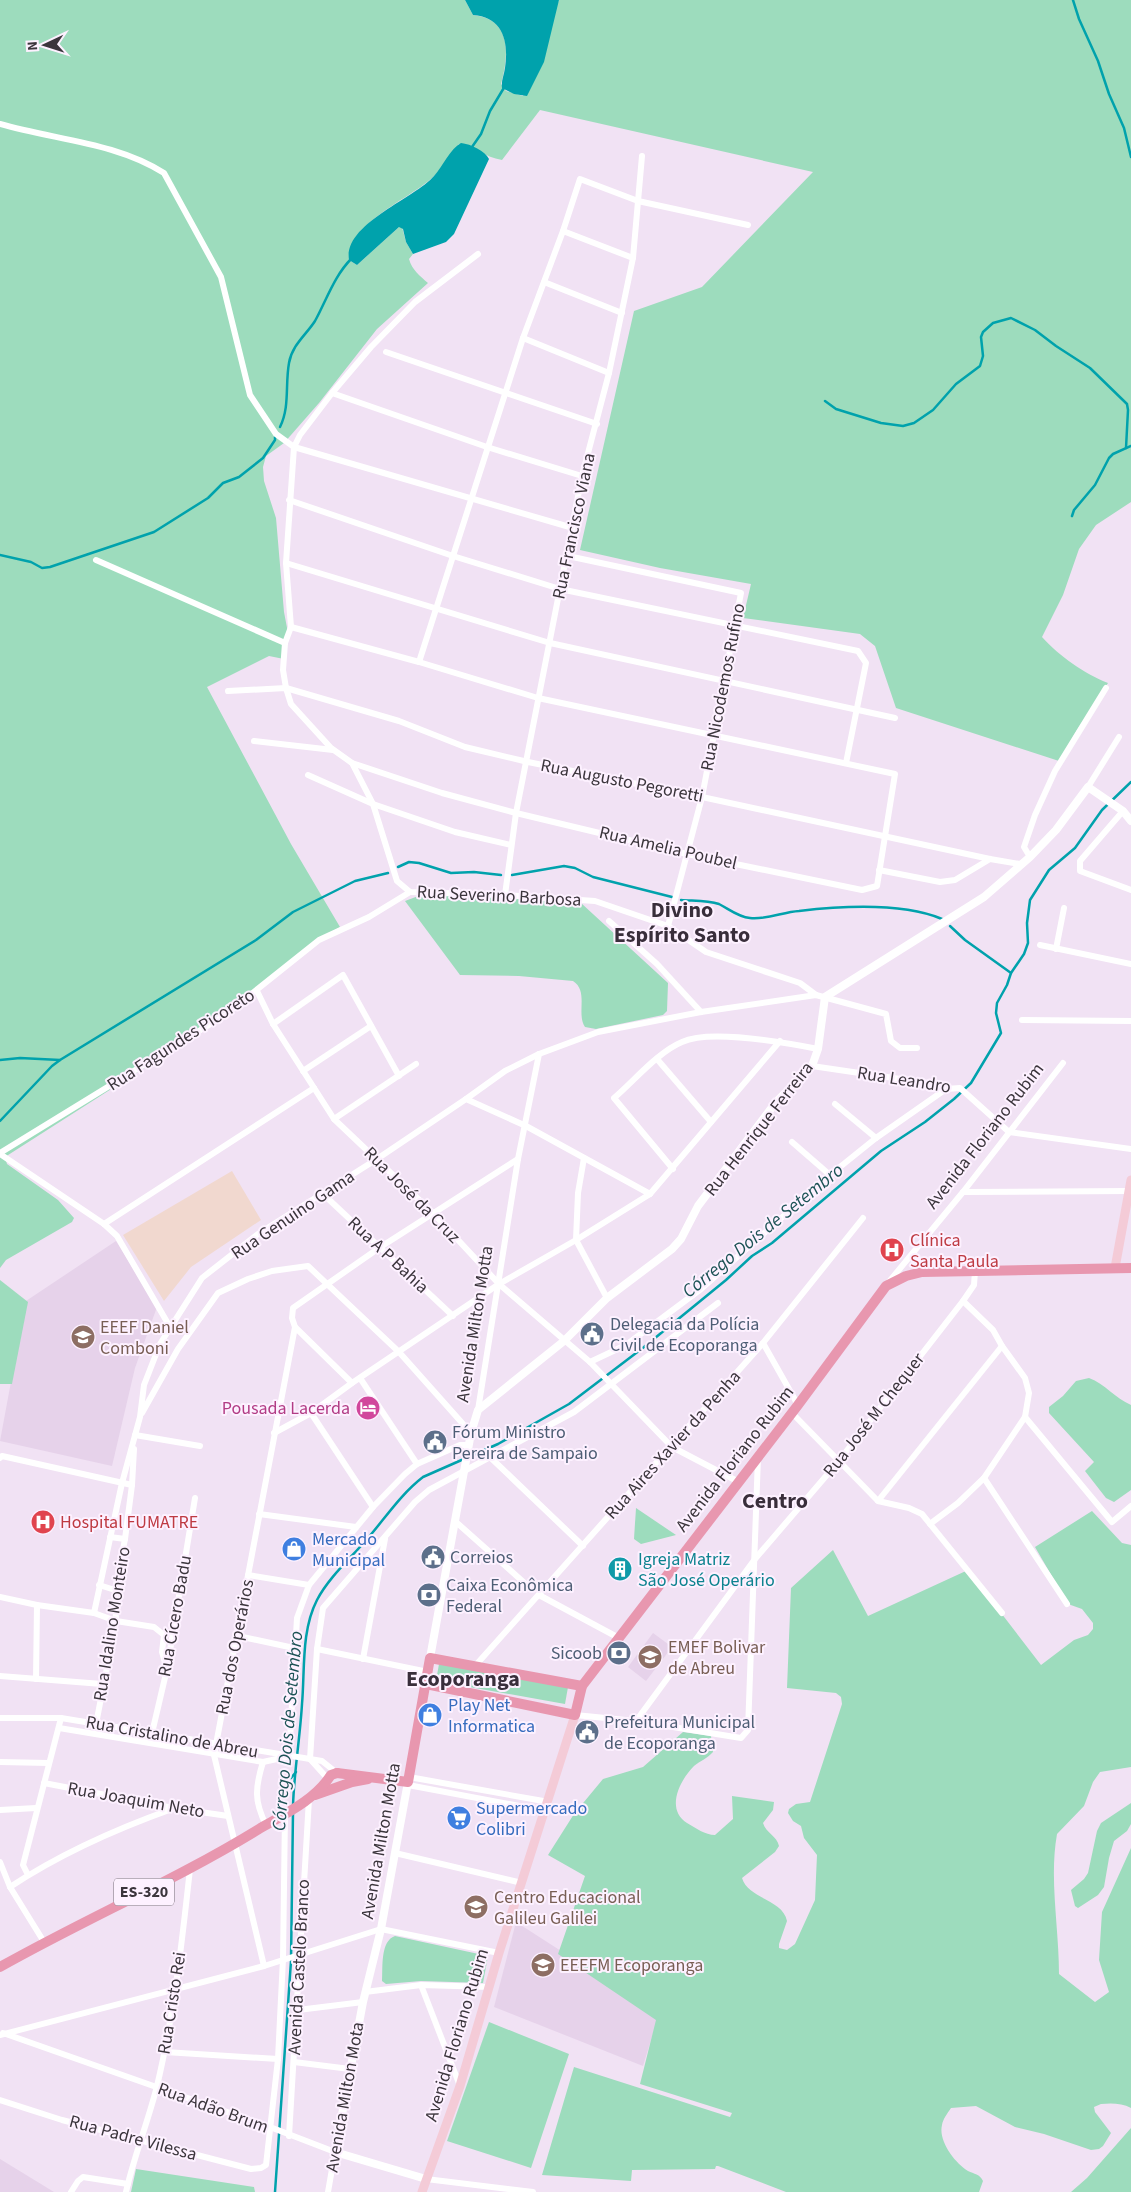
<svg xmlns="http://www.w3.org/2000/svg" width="1131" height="2192" font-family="'Source Sans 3',sans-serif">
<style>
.industrial{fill:#f1d8cf}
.built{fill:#e6d2ea}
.green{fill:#9ddcbd}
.water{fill:#00a2ac}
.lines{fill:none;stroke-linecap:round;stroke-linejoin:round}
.stream{stroke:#00a2ac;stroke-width:2.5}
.minor{stroke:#fff;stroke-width:6}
.tertiary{stroke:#fff;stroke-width:8}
.secondary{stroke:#f4cbd7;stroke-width:9}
.primary{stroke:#e897af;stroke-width:10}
.labels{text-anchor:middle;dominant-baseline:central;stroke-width:4;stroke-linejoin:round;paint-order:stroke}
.shield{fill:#fdf1ff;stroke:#756d76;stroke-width:1}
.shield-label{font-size:16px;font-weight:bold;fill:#3b353c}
.street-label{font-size:18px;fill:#3b353c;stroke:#fdf1ff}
.health-label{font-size:18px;fill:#be3a42;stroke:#fdf1ff;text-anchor:start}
.service-label{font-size:18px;fill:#4e5e75;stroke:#fdf1ff;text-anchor:start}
.education-label{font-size:18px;fill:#785e54;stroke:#fdf1ff;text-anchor:start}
.hotel-label{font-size:18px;fill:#b23c85;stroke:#fdf1ff;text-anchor:end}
.shop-label{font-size:18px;fill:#366cbe;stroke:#fdf1ff;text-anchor:start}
.culture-label{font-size:18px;fill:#0d838f;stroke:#fdf1ff;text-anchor:start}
.water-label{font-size:19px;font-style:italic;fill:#1d5356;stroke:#fdf1ff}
.district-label{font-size:22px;font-weight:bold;fill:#392e3b;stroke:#fdf1ff}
</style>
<rect width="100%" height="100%" fill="#f1e2f4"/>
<path class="industrial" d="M232,1171L261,1220L191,1267L164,1301L123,1235Z"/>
<g class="built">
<path d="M116,1241L157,1307L135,1368L112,1466L0,1441L26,1301Z"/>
<path d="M653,1633L672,1647L646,1681L628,1667Z"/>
<path d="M516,1922L659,2014L643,2066L494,2007Z"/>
<path d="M0,2159L54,2192H0Z"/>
</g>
<g class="green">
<path d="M0,0H465L473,15C512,19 509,55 501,84L506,91L523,96L559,0H1131V502L1096,525L1079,549L1063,595L1042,637C1059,656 1085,674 1108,683L1077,730L1059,761L896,708L875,646L860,634L743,618L751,584L660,568L580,550L634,311L702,287L813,172L540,110L502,160C484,157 477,147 459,144C450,154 442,168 433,177C410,199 346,224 349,260L357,265L399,227H402L406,242L413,254L409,259C412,270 420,276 428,283L377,329L319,403L284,443L266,456L263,467L264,481L276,518L284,612L288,633L284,659L269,656L207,687L291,844L340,927L319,939L219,1020L5,1157L7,1164L58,1200L74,1218L72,1222L6,1260L0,1268Z"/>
<path d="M431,894L581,903L668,983L667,1011L663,1015L596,1029L585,1027C576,1014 589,991 573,981L519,976L460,975L405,901L421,895Z"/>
<path d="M0,1280L28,1302L12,1384H0Z"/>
<path d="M1089,1378C1105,1384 1115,1398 1131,1405V1490L1114,1502L1106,1498L1085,1471L1094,1462L1049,1413V1407L1063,1396L1076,1381Z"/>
<path d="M636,1508L676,1535L641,1544L634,1539Z"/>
<path d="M1092,1511L1122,1543L1131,1545V1767L1100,1772L1093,1782L1084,1806L1057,1834C1049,1879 1059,1927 1059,1974L1095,2002L1109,1992L1099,1960L1102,1912L1131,1848V2108C1122,2103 1111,2103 1101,2104L1094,2107L1095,2112L1111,2133L1103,2146L1099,2149L1091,2150L1044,2134L1015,2127L976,2106L951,2108C947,2114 943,2119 942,2125C938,2141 955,2163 968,2171C974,2174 980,2174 983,2181L979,2192H786L718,2166H716L715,2169L632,2170L631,2181L542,2175L574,2067L730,2117L732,2113L640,2084L656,2020L558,1954L585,1876L548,1855L574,1814L603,1779L643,1767L683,1732L711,1736L713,1752C708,1758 700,1761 694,1766C680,1780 665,1809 687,1823C696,1828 705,1835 715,1835L733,1819L732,1796L774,1802L773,1810L763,1823C766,1833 777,1836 779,1846L775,1852L742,1878C748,1899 783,1899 787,1921L779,1944V1948L787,1950L795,1944L815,1900L817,1855L804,1838L801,1826L793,1821L788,1813L789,1809L796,1804L810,1802L842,1704L841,1697L836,1693L787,1688L791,1588L833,1550L868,1616L968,1570L1041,1665L1074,1640L1088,1635L1093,1629V1623L1082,1609L1068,1604L1035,1547Z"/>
<path d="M439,1664L568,1687L565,1704L436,1681Z"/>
<path d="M1131,1803V1824L1127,1831L1114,1841L1109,1858L1104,1887L1098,1895L1078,1908L1075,1906L1071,1890L1084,1879L1088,1873L1097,1831L1101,1823Z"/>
<path d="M395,1936L488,1956L483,1983L421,1981L386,1984L382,1981C383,1968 380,1941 395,1936Z"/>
<path d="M489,2022L569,2054L531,2168L447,2141Z"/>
<path d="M1131,2128V2192H1071L1087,2178Z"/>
<path d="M136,2169L254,2187L255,2192H131Z"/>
</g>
<g class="water">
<path d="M465,0H559L544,62L527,96L514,94L502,88C501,81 504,75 505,68C509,42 503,17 473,15Z"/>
<path d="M461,143C471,144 485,151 489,159L454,234L446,242L413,254L406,242L403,229L399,227L357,265L349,260C343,224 414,199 434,176C443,166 450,149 461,143Z"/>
</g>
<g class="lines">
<g class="stream">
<path d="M1073,0L1079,19L1098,61L1109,94L1124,128L1131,157"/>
<path d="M472,147L481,134L490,111L505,86"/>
<path d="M825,401L836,409L881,423L903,426L914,423L933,410L956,384L980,366L983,356L981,337L983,332L993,323L1011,318L1035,330L1056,346L1090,368L1127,404L1128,410L1126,448"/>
<path d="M280,427C290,407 285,385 289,363C292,345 306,335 315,321C327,299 334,276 352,258"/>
<path d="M1072,516L1074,510L1095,485L1109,458L1113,454L1131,446"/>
<path d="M0,555L31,562L42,568L50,567L154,532L208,498L223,483L239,477L263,458L275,440V437"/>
<path d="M398,867L409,862L419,863L451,873L474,872L501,875"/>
<path d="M512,875L564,866L575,868L593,877L672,897"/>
<path d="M681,900C693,901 707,900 719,904C729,909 738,917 750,918C766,920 783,912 799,911C842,906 901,902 942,919"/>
<path d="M950,926L965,940L1011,973"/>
<path d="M0,1060L20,1058L60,1060"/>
<path d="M0,1121L52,1066L60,1060L256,940L293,912L355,881L388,873"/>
<path d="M291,1778L296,1772"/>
<path d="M293,1806C294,1772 300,1738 302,1704C305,1670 301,1631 317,1600C329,1577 351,1558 368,1538C386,1517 401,1494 423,1477L498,1444L569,1404L644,1347L726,1280L752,1256L772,1243L881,1151L925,1122L954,1099L971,1083L1001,1033L996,1013L997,1003L1007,985L1011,973L1024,954L1028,943L1027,923L1030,900L1049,870L1075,848L1102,810L1131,782"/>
<path d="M275,2192L291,1961L293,1812"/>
</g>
<g class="minor">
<path d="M0,124C55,140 115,142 164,173L221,277L250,395L276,434L294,447L573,528"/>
<path d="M563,231L633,258"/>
<path d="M478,254L415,302L371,347L332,393L300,435L294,447L286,563L291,627L285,643L283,670L286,688L291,704L331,748L352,763L373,804L397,881L410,892L505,895L595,901L668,926L706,952L800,983L816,995"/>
<path d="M544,282L622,313"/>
<path d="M523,338L609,373"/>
<path d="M386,352L597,424"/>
<path d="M332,393L487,447L582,476"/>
<path d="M289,500L453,556L560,589L858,651L866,663L846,763"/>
<path d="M568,556L741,593L702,797L668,926"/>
<path d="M96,560L285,643"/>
<path d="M286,563L550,643L895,718"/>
<path d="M291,627L419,662L538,698L895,774L877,886L862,890L687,854L516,813L442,793L352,763"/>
<path d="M419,662L523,338L563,231L580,179L638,201L748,225"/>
<path d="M228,691L286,688L399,721L465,747L528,762L702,797L990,859L1020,864"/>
<path d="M254,741L333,750"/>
<path d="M308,775L373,804L455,832L511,845"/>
<path d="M1088,787L1119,737"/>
<path d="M1123,811L1080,861V871L1131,890"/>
<path d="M1030,857L1024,847L1035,815L1055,771L1106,688"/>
<path d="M879,870L940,882L955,880L990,859"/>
<path d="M505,895L516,813L582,476L609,373L633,258L642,156"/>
<path d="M609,921L657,964L701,1012"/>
<path d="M1040,945L1131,964"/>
<path d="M1056,949L1064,908"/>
<path d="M257,991L273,1024L334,1119L433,1213L499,1284L590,1362L672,1447L739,1482"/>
<path d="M1022,1020L1131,1021"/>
<path d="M273,1024L343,975L399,1076"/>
<path d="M657,1059L711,1122"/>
<path d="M812,1066L941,1085L946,1089L960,1088L1009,1132L1131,1149"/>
<path d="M303,1071L371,1026"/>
<path d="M466,1099L505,1071L539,1054L598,1032L701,1012L816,995L886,1014L891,1041L900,1048H917"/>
<path d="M835,1104L876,1138"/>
<path d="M334,1119L416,1064"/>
<path d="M792,1142L830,1175"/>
<path d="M0,1153L225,1015L319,940L369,917L410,892"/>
<path d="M0,1154L104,1224L117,1236L170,1327"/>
<path d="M584,1158L578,1193L576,1240L607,1298"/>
<path d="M673,1169L614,1098C634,1081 658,1052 682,1042C710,1029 787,1043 818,1049"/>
<path d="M963,1192L1129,1191"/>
<path d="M323,1194L453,1316"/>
<path d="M104,1224L314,1088"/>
<path d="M914,1252L916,1262L922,1272"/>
<path d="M888,1283L963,1192L1063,1063"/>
<path d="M763,1343L798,1405"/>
<path d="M590,1362L626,1345L701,1289L830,1175L876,1138L946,1089"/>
<path d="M360,1378L417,1464"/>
<path d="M352,1383L295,1327L292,1318L293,1308L379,1248L518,1159"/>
<path d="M478,1410L518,1159L539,1054"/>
<path d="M142,1413L178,1349L218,1293L248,1279L272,1271L308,1266L399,1352L471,1433"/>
<path d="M311,1413L373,1507"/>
<path d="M792,1413L878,1501L909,1508L922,1514L1002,1613"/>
<path d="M1025,1417L1112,1522L1131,1506"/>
<path d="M274,1433L311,1413L352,1383L499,1284L576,1240L650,1194L780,1041"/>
<path d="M135,1435L200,1446"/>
<path d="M0,1458L2,1456L132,1485"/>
<path d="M491,1458L583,1546"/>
<path d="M984,1478L1067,1604"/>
<path d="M878,1501L1002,1346"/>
<path d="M259,1514L356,1527"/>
<path d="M456,1522L529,1587"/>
<path d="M930,1524L958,1503L984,1478L1025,1417L1029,1393L1025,1378L1002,1346L993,1330L963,1301"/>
<path d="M110,1537L125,1539"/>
<path d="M248,1575L309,1585"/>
<path d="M99,1585L115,1590"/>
<path d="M539,1595L619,1638"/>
<path d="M0,1597L37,1605L94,1613L116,1621L154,1627L164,1635L162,1652L166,1666"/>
<path d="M94,1613L122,1483L140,1417L144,1385L160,1344L202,1278L258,1234L377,1159L466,1099L526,1126L650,1194"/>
<path d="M238,1636L294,1648"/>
<path d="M317,1649L428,1672"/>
<path d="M363,1659L385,1539"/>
<path d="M475,1666L763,1343L863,1218"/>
<path d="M0,1676L102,1684"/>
<path d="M36,1679L37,1605"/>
<path d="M575,1715L636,1721L741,1738L748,1730L758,1457"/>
<path d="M0,1718H61L322,1761L337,1773"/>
<path d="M636,1721L755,1559L838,1462L963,1301L974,1285L975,1271"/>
<path d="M96,1724L116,1621L115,1590L125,1539L132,1485L134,1449"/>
<path d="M59,1728L263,1762L286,1757"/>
<path d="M152,1733L167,1669L195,1498"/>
<path d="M289,1756L297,1618L309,1585L373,1507L405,1474L417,1464L460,1445H469"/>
<path d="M310,1759L317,1649L323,1608L415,1502L429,1490L574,1412L718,1303"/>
<path d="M310,1759L329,1780"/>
<path d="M0,1762L49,1763"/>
<path d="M263,1762C255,1788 254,1801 266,1825"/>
<path d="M409,1777L549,1802"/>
<path d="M44,1783L173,1808L228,1816"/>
<path d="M408,1785L546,1811"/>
<path d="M0,1810L36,1808"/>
<path d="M395,1853L522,1883"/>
<path d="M0,1862L10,1887L44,1942"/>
<path d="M28,1875L23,1865L61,1718"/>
<path d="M10,1887C60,1854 116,1829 172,1809"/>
<path d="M264,1966L214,1755L295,1327"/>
<path d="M421,1985L460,2086"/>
<path d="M365,1992L421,1985L490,1987"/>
<path d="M298,2010L363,2002"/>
<path d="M3,2033L270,2127L335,2152L328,2192"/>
<path d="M0,2035L264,1966L381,1929L499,1953"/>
<path d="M165,2052L278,2059"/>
<path d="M294,2062L350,2069"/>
<path d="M0,2100L62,2120L251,2169L261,2168L266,2165L278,2059L283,1959L285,1813"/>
<path d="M289,2136L309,1799"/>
<path d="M426,2179L533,2192"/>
<path d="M71,2192L78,2181L83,2177L128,2184"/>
<path d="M126,2192C134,2156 148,2122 157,2086C174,2015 182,1942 190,1869"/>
</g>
<g class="tertiary">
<path d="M430,1658L471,1433L478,1410L564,1341L607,1298L672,1249L681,1239L698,1206L776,1102L812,1066L818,1049L825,997L984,897L1030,857L1056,830L1088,787L1123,811L1131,821"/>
<path d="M408,1782L381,1929L363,2002L335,2152L426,2179"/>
</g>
<g class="secondary">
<path d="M1115,1268L1131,1180"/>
<path d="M422,2192L460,2086L499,1953L575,1715"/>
</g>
<g class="primary">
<path d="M426,1684L575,1715L582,1686L798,1405L886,1286L906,1276L922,1272L1131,1268"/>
<path d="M337,1773L408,1782L430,1658L582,1686"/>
<path d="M315,1795L352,1782L368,1779"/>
<path d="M0,1967C85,1919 176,1880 259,1829C285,1814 315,1800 331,1775L337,1773"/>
</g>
</g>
<defs>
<symbol id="hospital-disc" viewBox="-11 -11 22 22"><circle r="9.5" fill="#e0444e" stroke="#fdf1ff"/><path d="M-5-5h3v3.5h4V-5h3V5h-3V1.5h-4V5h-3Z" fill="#fff"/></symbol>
<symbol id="civic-disc" viewBox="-11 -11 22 22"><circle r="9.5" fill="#5c6f8a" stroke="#fdf1ff"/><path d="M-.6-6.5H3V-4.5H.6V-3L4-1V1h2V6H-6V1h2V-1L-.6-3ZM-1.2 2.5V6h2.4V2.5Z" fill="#fff"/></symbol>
<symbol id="school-disc" viewBox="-11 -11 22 22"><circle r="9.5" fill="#8d6e63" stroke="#fdf1ff"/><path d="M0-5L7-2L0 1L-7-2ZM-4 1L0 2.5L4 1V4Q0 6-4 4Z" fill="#fff"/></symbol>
<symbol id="hotel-disc" viewBox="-11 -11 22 22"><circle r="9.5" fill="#d1479c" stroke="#fdf1ff"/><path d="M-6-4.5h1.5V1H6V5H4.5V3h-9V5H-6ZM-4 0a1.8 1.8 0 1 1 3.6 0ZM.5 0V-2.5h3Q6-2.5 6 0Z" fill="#fff"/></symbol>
<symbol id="shop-disc" viewBox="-11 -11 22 22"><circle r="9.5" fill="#3f7fe0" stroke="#fdf1ff"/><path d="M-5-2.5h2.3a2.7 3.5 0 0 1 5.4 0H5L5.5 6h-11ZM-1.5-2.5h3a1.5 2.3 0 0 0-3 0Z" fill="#fff"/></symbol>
<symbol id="building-disc" viewBox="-11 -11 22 22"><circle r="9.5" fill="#0f9aa8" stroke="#fdf1ff"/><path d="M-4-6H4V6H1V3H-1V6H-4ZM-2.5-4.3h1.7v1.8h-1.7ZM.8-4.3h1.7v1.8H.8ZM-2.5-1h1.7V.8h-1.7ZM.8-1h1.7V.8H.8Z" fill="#fff"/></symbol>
<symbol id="bank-disc" viewBox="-11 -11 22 22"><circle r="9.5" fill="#5c6f8a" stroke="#fdf1ff"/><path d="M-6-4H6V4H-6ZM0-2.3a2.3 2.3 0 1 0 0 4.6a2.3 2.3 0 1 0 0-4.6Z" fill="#fff"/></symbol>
<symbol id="supermarket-disc" viewBox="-11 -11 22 22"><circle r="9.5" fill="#3f7fe0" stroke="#fdf1ff"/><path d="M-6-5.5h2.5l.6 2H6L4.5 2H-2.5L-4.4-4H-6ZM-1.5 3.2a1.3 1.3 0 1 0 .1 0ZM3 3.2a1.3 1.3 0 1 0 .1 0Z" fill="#fff"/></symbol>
</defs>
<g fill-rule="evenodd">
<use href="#hospital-disc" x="878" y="1236" width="28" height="28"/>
<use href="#civic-disc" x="578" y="1320" width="28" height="28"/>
<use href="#school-disc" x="69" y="1323" width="28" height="28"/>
<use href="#hotel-disc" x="354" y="1394" width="28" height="28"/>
<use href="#civic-disc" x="421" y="1428" width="28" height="28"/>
<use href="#hospital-disc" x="29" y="1508" width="28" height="28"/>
<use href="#shop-disc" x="280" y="1535" width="28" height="28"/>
<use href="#civic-disc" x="419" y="1543" width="28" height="28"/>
<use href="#building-disc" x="606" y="1555" width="28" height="28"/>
<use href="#bank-disc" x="415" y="1581" width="28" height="28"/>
<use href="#bank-disc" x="605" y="1639" width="28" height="28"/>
<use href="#school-disc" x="636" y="1643" width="28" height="28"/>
<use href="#shop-disc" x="416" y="1701" width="28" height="28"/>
<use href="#civic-disc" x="573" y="1718" width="28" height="28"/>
<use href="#supermarket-disc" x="445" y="1804" width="28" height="28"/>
<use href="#school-disc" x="462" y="1893" width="28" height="28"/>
<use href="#school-disc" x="529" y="1951" width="28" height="28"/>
</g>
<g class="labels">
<rect class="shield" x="114" y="1878.5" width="60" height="27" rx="4"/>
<g class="shield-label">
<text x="144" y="1892">ES-320</text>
</g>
<g class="street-label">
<text transform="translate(574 526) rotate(-78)">Rua Francisco Viana</text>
<text transform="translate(723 687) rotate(-79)">Rua Nicodemos Rufino</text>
<text transform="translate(622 781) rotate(11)">Rua Augusto Pegoretti</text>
<text transform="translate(668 848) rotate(13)">Rua Amelia Poubel</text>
<text transform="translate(499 896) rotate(3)">Rua Severino Barbosa</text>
<text transform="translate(181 1040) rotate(-33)">Rua Fagundes Picoreto</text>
<text transform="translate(904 1080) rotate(9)">Rua Leandro</text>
<text transform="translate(759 1129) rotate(-52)">Rua Henrique Ferreira</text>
<text transform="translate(985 1136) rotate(-52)">Avenida Floriano Rubim</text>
<text transform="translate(412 1195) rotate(45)">Rua José da Cruz</text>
<text transform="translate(293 1215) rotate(-34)">Rua Genuino Gama</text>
<text transform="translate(388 1255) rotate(43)">Rua A P Bahia</text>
<text transform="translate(475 1324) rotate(-81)">Avenida Milton Motta</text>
<text transform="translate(874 1415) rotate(-52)">Rua José M Chequer</text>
<text transform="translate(673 1445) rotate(-48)">Rua Aires Xavier da Penha</text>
<text transform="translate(735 1459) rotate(-52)">Avenida Floriano Rubim</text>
<text transform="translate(175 1616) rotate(-80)">Rua Cícero Badu</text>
<text transform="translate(112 1624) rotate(-81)">Rua Idalino Monteiro</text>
<text transform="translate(235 1647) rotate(-79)">Rua dos Operários</text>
<text transform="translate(172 1737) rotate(10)">Rua Cristalino de Abreu</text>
<text transform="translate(136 1800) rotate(10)">Rua Joaquim Neto</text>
<text transform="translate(381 1841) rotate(-80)">Avenida Milton Motta</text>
<text transform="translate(299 1967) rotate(-87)">Avenida Castelo Branco</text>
<text transform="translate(172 2003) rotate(-81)">Rua Cristo Rei</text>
<text transform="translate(457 2035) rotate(-73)">Avenida Floriano Rubim</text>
<text transform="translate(345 2097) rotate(-80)">Avenida Milton Mota</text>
<text transform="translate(213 2108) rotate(20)">Rua Adão Brum</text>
<text transform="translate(133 2138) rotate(15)">Rua Padre Vilessa</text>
</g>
<g class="health-label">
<text x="910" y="1240">Clínica<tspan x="910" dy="21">Santa Paula</tspan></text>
<text x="60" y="1522">Hospital FUMATRE</text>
</g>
<g class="service-label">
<text x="610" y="1324">Delegacia da Polícia<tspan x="610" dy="21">Civil de Ecoporanga</tspan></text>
<text x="452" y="1432">Fórum Ministro<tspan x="452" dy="21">Pereira de Sampaio</tspan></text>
<text x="450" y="1557">Correios</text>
<text x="446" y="1585">Caixa Econômica<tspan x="446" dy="21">Federal</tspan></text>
<text x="602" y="1653" text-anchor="end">Sicoob</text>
<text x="604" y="1722">Prefeitura Municipal<tspan x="604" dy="21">de Ecoporanga</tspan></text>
</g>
<g class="education-label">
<text x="100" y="1327">EEEF Daniel<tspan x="100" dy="21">Comboni</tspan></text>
<text x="668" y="1647">EMEF Bolivar<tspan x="668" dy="21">de Abreu</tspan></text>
<text x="494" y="1897">Centro Educacional<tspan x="494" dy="21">Galileu Galilei</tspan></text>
<text x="560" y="1965">EEEFM Ecoporanga</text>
</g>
<g class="hotel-label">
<text x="350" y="1408">Pousada Lacerda</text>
</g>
<g class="shop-label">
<text x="312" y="1539">Mercado<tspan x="312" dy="21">Municipal</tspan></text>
<text x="448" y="1705">Play Net<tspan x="448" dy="21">Informatica</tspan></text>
<text x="476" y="1808">Supermercado<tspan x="476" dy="21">Colibri</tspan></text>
</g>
<g class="culture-label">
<text x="638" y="1559">Igreja Matriz<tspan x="638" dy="21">São José Operário</tspan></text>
</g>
<g class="water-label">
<text transform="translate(763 1231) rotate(-39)">Córrego Dois de Setembro</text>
<text transform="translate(288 1731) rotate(-85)">Córrego Dois de Setembro</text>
</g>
<g class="district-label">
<text x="682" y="910">Divino<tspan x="682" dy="25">Espírito Santo</tspan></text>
<text x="775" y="1501">Centro</text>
<text x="463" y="1679">Ecoporanga</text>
</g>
</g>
<g transform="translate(45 45) rotate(266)" stroke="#fdf1ff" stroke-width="4" paint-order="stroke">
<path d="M0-4L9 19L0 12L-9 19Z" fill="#3b353c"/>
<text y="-8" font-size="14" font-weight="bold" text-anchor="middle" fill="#3b353c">N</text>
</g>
</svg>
